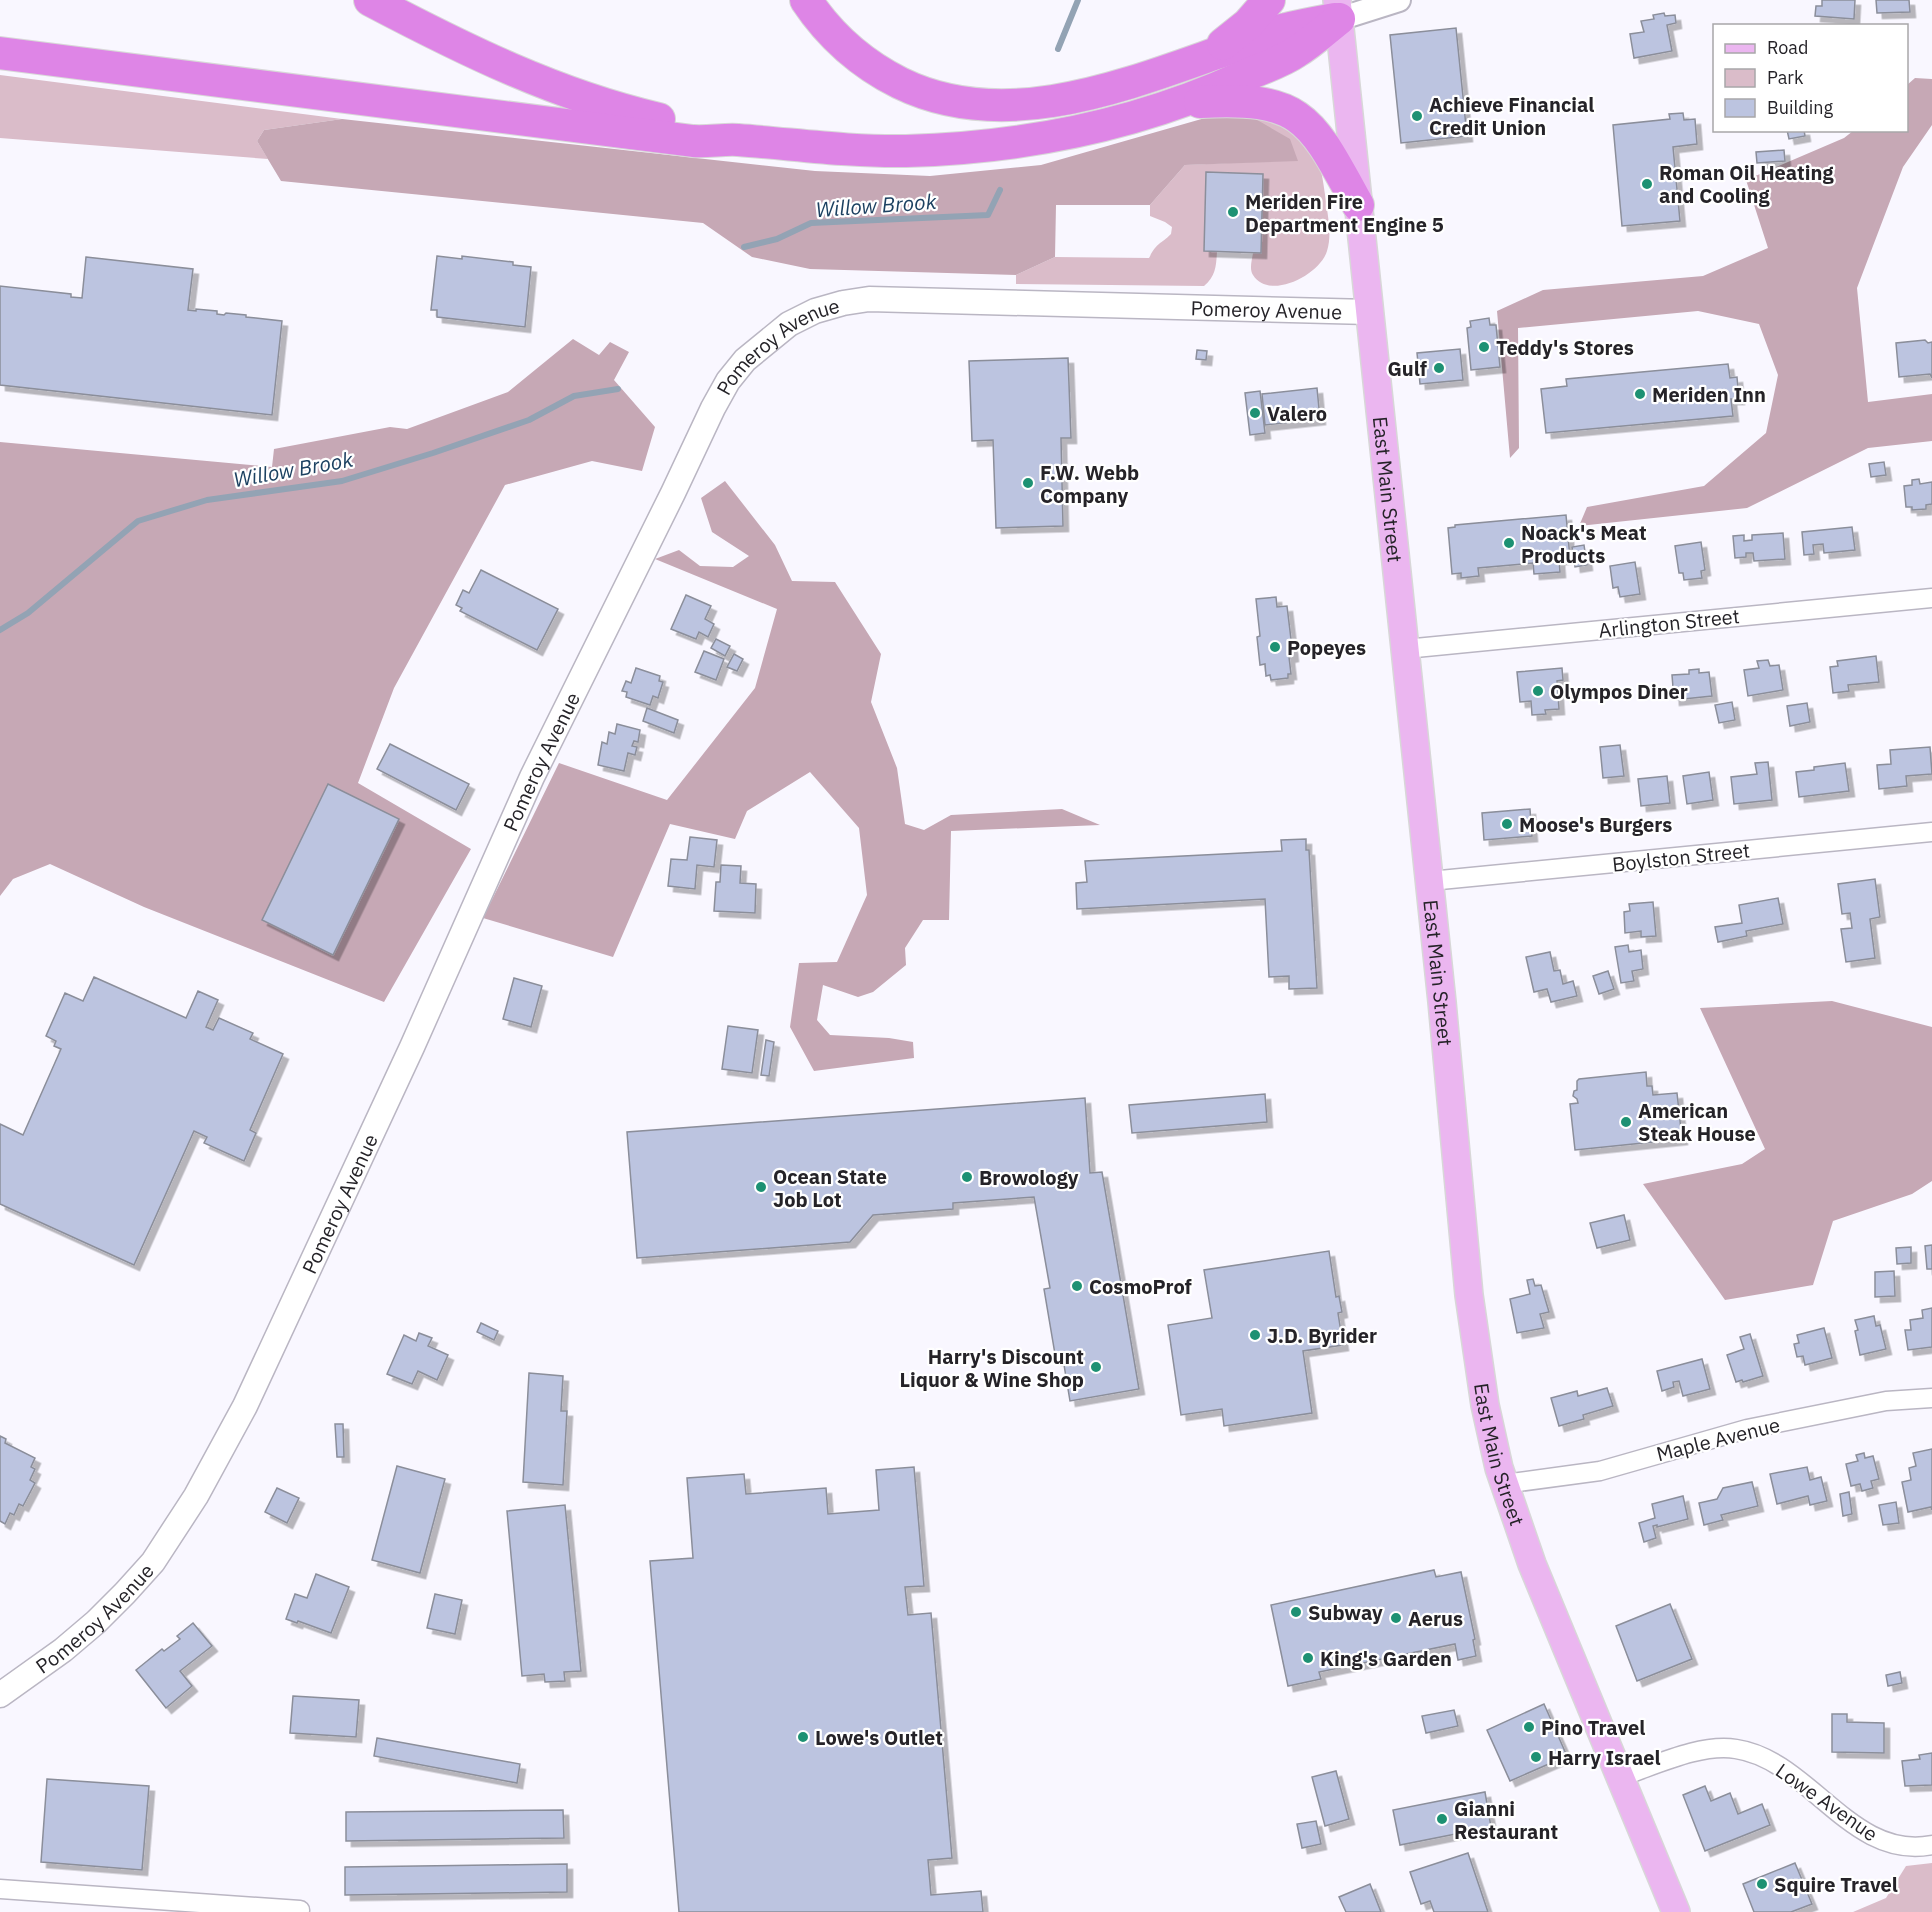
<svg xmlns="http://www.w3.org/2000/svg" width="1932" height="1912" font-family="'IBM Plex Sans',sans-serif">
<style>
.green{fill:#dabcc9}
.forest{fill:#c6a8b5}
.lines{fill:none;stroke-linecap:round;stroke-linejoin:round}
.stream{stroke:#93a3b4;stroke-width:6}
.building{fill:#bcc4e0;stroke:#8b8e9a;stroke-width:1.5;filter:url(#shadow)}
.minor-casing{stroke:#bab6c3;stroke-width:21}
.tertiary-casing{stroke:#bab6c3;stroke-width:26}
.secondary-casing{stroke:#bab6c3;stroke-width:27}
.primary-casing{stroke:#d8d7d8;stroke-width:30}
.motorway-casing{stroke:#d8d7d8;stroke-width:34}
.minor{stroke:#fff;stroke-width:18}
.tertiary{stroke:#fff;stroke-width:22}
.secondary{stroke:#fff;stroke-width:24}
.primary{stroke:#ebb6f0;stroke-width:27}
.motorway{stroke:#de85e6;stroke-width:32}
.poi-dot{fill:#1d9173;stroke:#fff;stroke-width:2}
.labels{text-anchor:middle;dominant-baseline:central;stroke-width:4.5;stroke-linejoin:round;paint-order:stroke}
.poi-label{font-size:20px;font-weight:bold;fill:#252328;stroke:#fff;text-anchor:start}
.street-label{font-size:20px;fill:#252328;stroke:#fff}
.water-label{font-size:21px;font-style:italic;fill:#1c4161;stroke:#fff}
</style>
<defs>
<filter id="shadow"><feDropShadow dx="5.5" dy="5.5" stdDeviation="0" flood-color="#0004"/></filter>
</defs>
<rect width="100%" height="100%" fill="#f9f7ff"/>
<g class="green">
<path d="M0,75L342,119L264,130L257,141L268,159L0,138Z"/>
<path d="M1279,116C1289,127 1309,145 1316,157C1322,167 1324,189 1326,201C1328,218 1332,235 1327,251C1320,275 1269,301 1253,275C1249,269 1252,260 1253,253H1261L1263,174L1206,172L1204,251L1217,252C1216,266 1216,276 1204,286L1016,284V275L1055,257L1149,258C1157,242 1160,245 1171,234L1172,227L1165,222L1150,216V205L1185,165L1297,160L1252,117Z"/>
<path d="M1932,1863V1912H1853L1886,1898L1906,1866Z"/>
</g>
<g class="forest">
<path d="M1915,78L1932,79V125L1903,167L1857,288L1868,402L1932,394V441L1868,448L1747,508L1579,526L1587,507L1704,486L1766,433L1778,375L1759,324L1698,311L1518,328L1519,448L1510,458L1497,311L1543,290L1703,276L1768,248L1746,180L1844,138L1853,131L1906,130L1907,85Z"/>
<path d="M1212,116L1252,117L1290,139L1298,161L1185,165L1150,205H1056L1055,257L1016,275L810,269L752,257L703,223L281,181L257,141L264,130L342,119L815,171L930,176L1041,165Z"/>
<path d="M573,339L599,355L610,342L629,352L614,380L655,427L642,471L592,461L505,485L394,688L358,783L471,849L384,1002L144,907L50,864L13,879L0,896V442L272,467L274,449L390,427L407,429L508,392Z"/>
<path d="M725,481L775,545L792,581L835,582L881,654L871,702L897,768L905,824L924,830L951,815L1062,809L1100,825L951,831L949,920H923L905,948L906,965L873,992L858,997L823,985L817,1020L830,1035L889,1038L913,1042L914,1058L814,1071L790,1027L799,963L837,962L867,895L859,828L810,772L747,811L735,839L670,824L613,957L483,918L559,763L667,800L755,688L777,609L655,559L679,550L700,566L733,567L749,556L712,532L701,498Z"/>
<path d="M1832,1001L1932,1027V1181L1912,1194L1833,1221L1813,1285L1725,1300L1643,1184L1742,1164L1765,1149L1700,1008Z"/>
</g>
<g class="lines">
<g class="stream">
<path d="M1058,49L1078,0"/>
<path d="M744,247L777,239L811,223L988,215L1000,190"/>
<path d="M0,630L28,613L138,521L207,500L342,481L433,453L529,420L574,396L618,389"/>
</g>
</g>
<g class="building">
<path d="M1822,0H1855L1854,19L1815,16L1816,6H1822Z"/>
<path d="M1876,0H1909L1910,12L1877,13Z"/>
<path d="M1664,13L1665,16L1675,15L1676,23L1667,25L1672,51L1634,58L1630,34L1644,32L1641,21L1654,19L1653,15Z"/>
<path d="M1456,28L1467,136L1401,143L1390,35Z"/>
<path d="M1683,113L1684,120L1695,119L1697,144L1673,147L1680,221L1622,226L1613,125L1670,119L1669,114Z"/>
<path d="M1787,130H1804L1805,136L1789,139Z"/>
<path d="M1784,150L1785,161L1757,163L1756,152Z"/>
<path d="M1206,172L1263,174L1261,253L1204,251Z"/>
<path d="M437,256L462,259V256L513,262V265L531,267L525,327L437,317V310H431Z"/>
<path d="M86,257L193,269L188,310L196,311V309L217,311V314L224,315L226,313L246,315V317L282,321L272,415L0,385V286L71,294V297L82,298Z"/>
<path d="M1489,318L1490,325H1496L1500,367L1471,370L1467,328L1471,327L1470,321Z"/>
<path d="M1925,340L1928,343L1932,342V378L1930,374L1899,377L1896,343Z"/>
<path d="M1460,349L1463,380L1420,384L1417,353Z"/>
<path d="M1197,350L1207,351L1206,360L1196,359Z"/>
<path d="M1068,358L1071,438H1061L1063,526L996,528L993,440L972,441L969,361Z"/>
<path d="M1728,364L1730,378L1737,377L1739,399H1731L1733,416L1546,433L1541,389L1567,386L1566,379Z"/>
<path d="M1317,388L1320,419L1265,425L1262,394Z"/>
<path d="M1260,391L1265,433L1250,435L1245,393Z"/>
<path d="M1884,462L1886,475L1871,477L1869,464Z"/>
<path d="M1919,479L1920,484L1932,482V504L1926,505V509L1912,510V507H1906L1904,486L1912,485V480Z"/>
<path d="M1566,515L1570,558L1559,559L1560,572L1534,574L1533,563L1478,568L1479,576L1461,578V573L1452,574L1448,528L1455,527V525Z"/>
<path d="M1852,527L1855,550L1824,553L1823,544L1813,545L1814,554L1804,555L1802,532Z"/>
<path d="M1783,533L1785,559L1754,561L1753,553H1746V557L1735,558L1733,536L1744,535V541L1752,540V535Z"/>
<path d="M1701,542L1705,570L1701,571L1702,578L1684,580L1683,573H1679L1675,546Z"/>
<path d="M1584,545L1587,565L1575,567L1572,547Z"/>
<path d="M1635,562L1640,594L1620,597L1618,587L1613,588L1610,566Z"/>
<path d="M481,570L558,609L537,650L460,611L462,608L456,605L463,590L469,593Z"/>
<path d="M686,595L711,606L705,619L714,624L708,637L699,632L696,639L671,629Z"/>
<path d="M1276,597L1277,607L1287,606L1293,656L1289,657L1291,674H1288V678L1271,680L1270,675L1266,676L1265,664L1260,665L1257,637L1260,636L1256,599Z"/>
<path d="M716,639L730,646L725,656L711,648Z"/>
<path d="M704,651L724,659L716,680L695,672Z"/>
<path d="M734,654L743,659L737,671L727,667Z"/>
<path d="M1876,656L1879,682L1848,685L1849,691L1833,693L1830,667L1838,666L1837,661Z"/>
<path d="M1768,660L1770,666L1779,665L1783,690L1748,696L1744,670L1759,668L1757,661Z"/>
<path d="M636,668L660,676L659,681L663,682L658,698L653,696L650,705L626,697L627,692L622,691L626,681L631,683Z"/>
<path d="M1562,668L1563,680L1557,681L1559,709L1545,710L1546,714L1532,715L1531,701L1520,702L1517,672Z"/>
<path d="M1699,669V673L1709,672L1712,696L1674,700L1672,675L1689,674V670Z"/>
<path d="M1732,702L1735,720L1719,723L1715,705Z"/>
<path d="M1807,703L1810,722L1790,726L1787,706Z"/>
<path d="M647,708L678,720L674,733L643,721Z"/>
<path d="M617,724L640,730L638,742L634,741L632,746L637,747L635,755L628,753L624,771L598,765L602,742L607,744L609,732L615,734Z"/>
<path d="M390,744L469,784L456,810L377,769Z"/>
<path d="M1620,745L1624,776L1603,778L1600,747Z"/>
<path d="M1930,747L1932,774L1906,776L1907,786L1879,789L1877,765L1891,764L1890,750Z"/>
<path d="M1768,762L1772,800L1734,804L1731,777L1757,774L1755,763Z"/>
<path d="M1845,763L1849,791L1799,797L1796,772L1814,770V767Z"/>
<path d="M1709,772L1713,800L1687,804L1683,776Z"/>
<path d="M1667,776L1670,803L1641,806L1638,779Z"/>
<path d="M328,784L399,819L333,955L262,920Z"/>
<path d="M1530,809L1532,836L1484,840L1482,813Z"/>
<path d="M690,837L717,840L714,867L697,865L695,889L668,886L671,859L687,860Z"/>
<path d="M1306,839V850H1309L1317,988L1289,989V976L1269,977L1265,899L1077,909L1076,883L1087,882L1085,861L1282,851L1281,840Z"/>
<path d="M721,865L741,866L740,883L756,884L755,913L714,911L716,882H720Z"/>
<path d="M1875,879L1880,917L1870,919L1875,958L1846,962L1841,929L1852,928L1850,913L1842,914L1838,884Z"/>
<path d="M1778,898L1783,924L1746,931L1747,936L1718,942L1715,927L1742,923L1739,905Z"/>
<path d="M1653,902L1656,936L1641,937V931L1625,933L1624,912L1630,911L1629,904Z"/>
<path d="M1628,945L1629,952L1641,950L1643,969L1632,971L1634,981L1621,983L1615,947Z"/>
<path d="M1550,952L1554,971L1560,970L1563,984L1573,981L1577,996L1551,1002L1547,989L1534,992L1526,957Z"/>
<path d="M1608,971L1614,989L1599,994L1593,976Z"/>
<path d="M94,977L186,1018L198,991L218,1000L206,1027L213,1030L219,1018L253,1033L250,1039L283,1054L250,1130L256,1133L244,1161L204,1143L207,1137L194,1131L134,1265L0,1204V1124L23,1135L61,1049L54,1046L56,1041L46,1036L65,993L83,1001Z"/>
<path d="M514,978L542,986L531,1027L503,1019Z"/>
<path d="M728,1026L758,1030L752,1073L722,1069Z"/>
<path d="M766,1040L774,1042L769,1076L761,1075Z"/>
<path d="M1646,1072L1647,1086H1652L1653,1095L1677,1093L1682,1139L1575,1150L1570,1104L1578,1103L1577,1099L1573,1096L1574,1091L1577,1090V1081L1579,1079Z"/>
<path d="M1265,1094L1267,1122L1132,1133L1129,1105Z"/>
<path d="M1085,1098L1090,1173L1102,1172L1139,1389L1070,1401L1063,1359L1056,1360L1044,1289L1050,1288L1034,1197L953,1203V1209L873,1215L850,1242L637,1258L627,1132Z"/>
<path d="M1624,1215L1630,1240L1597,1248L1590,1223Z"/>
<path d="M1932,1245V1269H1927L1925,1246Z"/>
<path d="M1911,1247V1263L1897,1264L1896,1248Z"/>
<path d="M1329,1251L1336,1297L1339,1296L1342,1312L1338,1313L1343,1345L1303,1351L1312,1413L1224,1426L1222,1409L1181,1415L1168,1325L1212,1318L1204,1270Z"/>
<path d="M1894,1271L1895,1296L1875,1297V1272Z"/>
<path d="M1533,1279L1535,1286L1541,1285L1549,1312L1540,1314L1544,1328L1517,1333L1510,1299L1530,1294L1527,1280Z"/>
<path d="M1932,1308V1347L1908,1350L1905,1330H1911L1910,1320L1923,1318L1922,1310Z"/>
<path d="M1874,1316L1876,1326L1880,1325L1886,1349L1860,1355L1855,1331L1858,1330L1855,1320Z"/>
<path d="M481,1323L498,1331L494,1340L477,1332Z"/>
<path d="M1824,1328L1832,1358L1805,1365L1803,1356L1797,1357L1794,1344L1799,1343L1797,1335Z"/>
<path d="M419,1333L432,1338L428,1346L448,1355L437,1380L418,1371L412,1384L387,1374L404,1335L416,1341Z"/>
<path d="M1750,1334L1763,1376L1743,1382L1742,1380L1736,1382L1727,1355L1744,1349L1740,1337Z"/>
<path d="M1702,1359L1710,1389L1683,1396L1679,1381L1673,1382L1674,1387L1662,1391L1657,1371Z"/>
<path d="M529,1373L563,1376L561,1411H567L563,1485L523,1482Z"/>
<path d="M1607,1388L1613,1406L1583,1415L1584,1419L1559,1426L1551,1398L1577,1391L1578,1396Z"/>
<path d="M335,1424H343L344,1457H337Z"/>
<path d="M0,1436L6,1439L5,1443L35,1458L31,1467L35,1469L30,1480L35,1483L23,1506L19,1504L14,1515L10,1513L5,1524L0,1521Z"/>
<path d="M1932,1449V1510L1931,1507L1908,1512L1902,1482L1911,1480L1909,1468L1916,1466L1913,1453Z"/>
<path d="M1864,1453L1865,1458L1873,1456L1879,1479L1871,1481L1873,1488L1862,1491L1860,1484L1851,1486L1846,1464L1858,1461L1856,1455Z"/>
<path d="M397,1466L445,1479L420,1573L372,1560Z"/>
<path d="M914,1467L924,1586L905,1587L908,1615L931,1613L952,1858L928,1860L931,1895L981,1891L983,1912H679L650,1561L693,1558L687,1478L744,1474L746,1494L826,1488L828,1514L879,1510L876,1470Z"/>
<path d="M1807,1467L1810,1480L1821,1477L1827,1501L1810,1505L1808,1496L1777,1504L1770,1474Z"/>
<path d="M1752,1482L1758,1506L1721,1515L1723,1520L1704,1525L1699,1503L1717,1499L1723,1488Z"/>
<path d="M277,1488L299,1498L287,1523L265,1512Z"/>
<path d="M1849,1492L1852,1514L1843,1516L1840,1494Z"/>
<path d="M1683,1496L1688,1519L1657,1527V1525L1653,1526L1656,1538L1644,1542L1639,1523L1655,1518L1652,1504Z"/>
<path d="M1896,1502L1899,1523L1883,1525L1879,1505Z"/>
<path d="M565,1505L581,1671L564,1672L565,1681L545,1682L544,1674L522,1676L507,1511Z"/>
<path d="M1434,1570L1436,1577L1461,1572L1475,1639L1473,1640L1476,1656L1458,1660L1455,1644L1319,1672L1321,1679L1288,1686L1271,1605Z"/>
<path d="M316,1574L349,1587L331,1633L298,1621L297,1623L286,1619L295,1594L307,1598Z"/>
<path d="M435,1594L462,1600L455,1634L427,1628Z"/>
<path d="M1670,1604L1692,1659L1637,1681L1616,1626Z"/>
<path d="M193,1623L212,1646L180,1671L192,1686L166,1708L136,1670L162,1649L164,1651L180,1639L177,1636Z"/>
<path d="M1900,1672L1902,1683L1888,1686L1886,1675Z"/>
<path d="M293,1696L359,1700L356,1737L290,1733Z"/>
<path d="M1544,1704L1567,1756L1510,1781L1487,1730Z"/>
<path d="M1454,1710L1458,1726L1426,1733L1422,1716Z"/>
<path d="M1832,1714H1847V1722L1884,1723V1753L1832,1752Z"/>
<path d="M377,1738L520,1764L517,1783L374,1756Z"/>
<path d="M1932,1753V1785L1905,1786L1902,1761L1920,1759L1919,1755Z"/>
<path d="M1336,1771L1349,1819L1325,1826L1312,1777Z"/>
<path d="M47,1779L149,1786L142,1870L41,1862Z"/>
<path d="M1705,1786L1711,1801L1730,1793L1738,1814L1762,1804L1770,1825L1705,1851L1683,1795Z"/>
<path d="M1485,1792L1491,1827L1400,1845L1393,1810Z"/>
<path d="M563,1810L564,1838L346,1841V1812Z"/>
<path d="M1316,1821L1321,1844L1302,1848L1297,1824Z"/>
<path d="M1468,1853L1488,1912H1434L1430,1901L1421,1904L1410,1872Z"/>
<path d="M1795,1863L1812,1904L1791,1912H1754L1743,1884Z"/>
<path d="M567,1864V1892L345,1895V1867Z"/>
<path d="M1370,1884L1381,1912H1346L1339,1897Z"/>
</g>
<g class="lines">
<defs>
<g id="minor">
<path d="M1405,649L1932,598"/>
<path d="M1430,881L1932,832"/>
<path d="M1504,1484L1600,1471L1747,1429L1886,1401L1932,1398"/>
<path d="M1620,1777C1654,1766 1700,1743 1736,1749C1810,1760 1851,1861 1932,1845"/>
<path d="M0,1889L300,1910"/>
</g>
<path id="tertiary" d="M1339,19L1399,0"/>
<g id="secondary">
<path id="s1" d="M0,1695L63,1650L96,1622L125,1593L153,1562L196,1496L245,1406L412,1047L532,777L673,493L713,408L728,381L745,360L789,324L815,311L843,303L869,299L1369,312"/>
</g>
<g id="primary">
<path id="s2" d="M1337,0L1442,1002L1469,1295L1485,1405L1499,1468L1532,1564L1676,1912"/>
</g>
<g id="motorway">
<path d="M370,0C463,49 556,95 659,119"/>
<path d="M806,0C830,36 862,64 900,83C1002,133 1118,88 1217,53C1240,45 1263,34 1286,29C1302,25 1319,22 1335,19"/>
<path d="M1223,44L1248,24L1269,0"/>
<path d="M0,53L693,141C709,142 724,139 738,140C794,144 849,152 906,151C1021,148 1137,125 1242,77C1259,69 1280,63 1296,52C1311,43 1325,30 1339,19"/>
<path d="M1200,102C1304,96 1311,120 1358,205"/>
</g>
</defs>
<use href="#minor" class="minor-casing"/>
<use href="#tertiary" class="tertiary-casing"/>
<use href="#secondary" class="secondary-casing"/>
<use href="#primary" class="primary-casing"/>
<use href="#motorway" class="motorway-casing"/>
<use href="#minor" class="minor"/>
<use href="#tertiary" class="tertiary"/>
<use href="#secondary" class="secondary"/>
<use href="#primary" class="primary"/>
<use href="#motorway" class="motorway"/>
</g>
<g class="poi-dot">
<circle cx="1417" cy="116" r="6"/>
<circle cx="1647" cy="184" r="6"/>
<circle cx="1233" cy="212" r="6"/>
<circle cx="1484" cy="347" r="6"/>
<circle cx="1439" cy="368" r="6"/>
<circle cx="1640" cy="394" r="6"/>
<circle cx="1255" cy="413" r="6"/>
<circle cx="1028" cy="483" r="6"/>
<circle cx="1509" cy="543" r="6"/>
<circle cx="1275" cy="647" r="6"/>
<circle cx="1538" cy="691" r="6"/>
<circle cx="1507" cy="824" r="6"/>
<circle cx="1626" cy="1122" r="6"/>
<circle cx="967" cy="1177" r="6"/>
<circle cx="761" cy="1187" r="6"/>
<circle cx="1077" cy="1286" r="6"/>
<circle cx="1255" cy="1335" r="6"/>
<circle cx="1096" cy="1367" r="6"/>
<circle cx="1296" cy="1612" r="6"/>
<circle cx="1396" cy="1618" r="6"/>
<circle cx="1308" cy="1658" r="6"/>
<circle cx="1529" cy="1727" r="6"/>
<circle cx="803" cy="1737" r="6"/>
<circle cx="1536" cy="1757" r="6"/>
<circle cx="1442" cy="1819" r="6"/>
<circle cx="1762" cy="1884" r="6"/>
</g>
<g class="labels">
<g class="poi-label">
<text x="1429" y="104">Achieve Financial<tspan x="1429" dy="23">Credit Union</tspan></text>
<text x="1659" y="172">Roman Oil Heating<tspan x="1659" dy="23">and Cooling</tspan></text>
<text x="1245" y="201">Meriden Fire<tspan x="1245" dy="23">Department Engine 5</tspan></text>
<text x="1496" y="347">Teddy's Stores</text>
<text x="1427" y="368" text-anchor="end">Gulf</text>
<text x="1652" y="394">Meriden Inn</text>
<text x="1267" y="413">Valero</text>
<text x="1040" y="472">F.W. Webb<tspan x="1040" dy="23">Company</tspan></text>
<text x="1521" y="532">Noack's Meat<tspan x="1521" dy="23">Products</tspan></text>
<text x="1287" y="647">Popeyes</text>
<text x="1550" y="691">Olympos Diner</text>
<text x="1519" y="824">Moose's Burgers</text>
<text x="1638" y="1110">American<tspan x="1638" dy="23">Steak House</tspan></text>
<text x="773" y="1176">Ocean State<tspan x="773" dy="23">Job Lot</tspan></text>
<text x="979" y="1177">Browology</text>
<text x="1089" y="1286">CosmoProf</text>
<text x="1267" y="1335">J.D. Byrider</text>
<text x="1084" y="1356" text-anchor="end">Harry's Discount<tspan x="1084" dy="23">Liquor &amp; Wine Shop</tspan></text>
<text x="1308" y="1612">Subway</text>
<text x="1408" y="1618">Aerus</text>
<text x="1320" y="1658">King's Garden</text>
<text x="1541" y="1727">Pino Travel</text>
<text x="815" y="1737">Lowe's Outlet</text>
<text x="1548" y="1757">Harry Israel</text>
<text x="1454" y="1808">Gianni<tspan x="1454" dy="23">Restaurant</tspan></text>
<text x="1774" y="1884">Squire Travel</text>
</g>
<g class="street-label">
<text stroke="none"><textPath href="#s1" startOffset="2084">Pomeroy Avenue</textPath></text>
<text stroke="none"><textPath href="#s1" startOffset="1580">Pomeroy Avenue</textPath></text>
<text stroke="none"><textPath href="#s2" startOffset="492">East Main Street</textPath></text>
<text transform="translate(1669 623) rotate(-6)">Arlington Street</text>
<text stroke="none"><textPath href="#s1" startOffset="1094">Pomeroy Avenue</textPath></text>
<text transform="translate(1681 857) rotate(-6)">Boylston Street</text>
<text stroke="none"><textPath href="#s2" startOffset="978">East Main Street</textPath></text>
<text stroke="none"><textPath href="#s1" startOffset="608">Pomeroy Avenue</textPath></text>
<text transform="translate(1718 1439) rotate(-14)">Maple Avenue</text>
<text stroke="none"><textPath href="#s2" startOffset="1464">East Main Street</textPath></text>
<text stroke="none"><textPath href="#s1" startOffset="122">Pomeroy Avenue</textPath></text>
<text transform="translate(1827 1802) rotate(35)">Lowe Avenue</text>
</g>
<g class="water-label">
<text transform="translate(876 205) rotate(-4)">Willow Brook</text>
<text transform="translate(293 469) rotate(-10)">Willow Brook</text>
</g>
</g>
<rect x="1713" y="24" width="195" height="108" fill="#ffffff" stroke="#a8a7a9" stroke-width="1.5"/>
<rect x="1725" y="44" width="30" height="9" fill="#ebb6f0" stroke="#a8a7a9" stroke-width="1.5"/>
<text x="1767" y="54" font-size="18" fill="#252328">Road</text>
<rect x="1725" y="69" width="30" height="18" fill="#dabcc9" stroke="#a8a7a9" stroke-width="1.5"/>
<text x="1767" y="84" font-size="18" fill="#252328">Park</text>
<rect x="1725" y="99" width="30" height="18" fill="#bcc4e0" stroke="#a8a7a9" stroke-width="1.5"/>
<text x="1767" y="114" font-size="18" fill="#252328">Building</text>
</svg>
